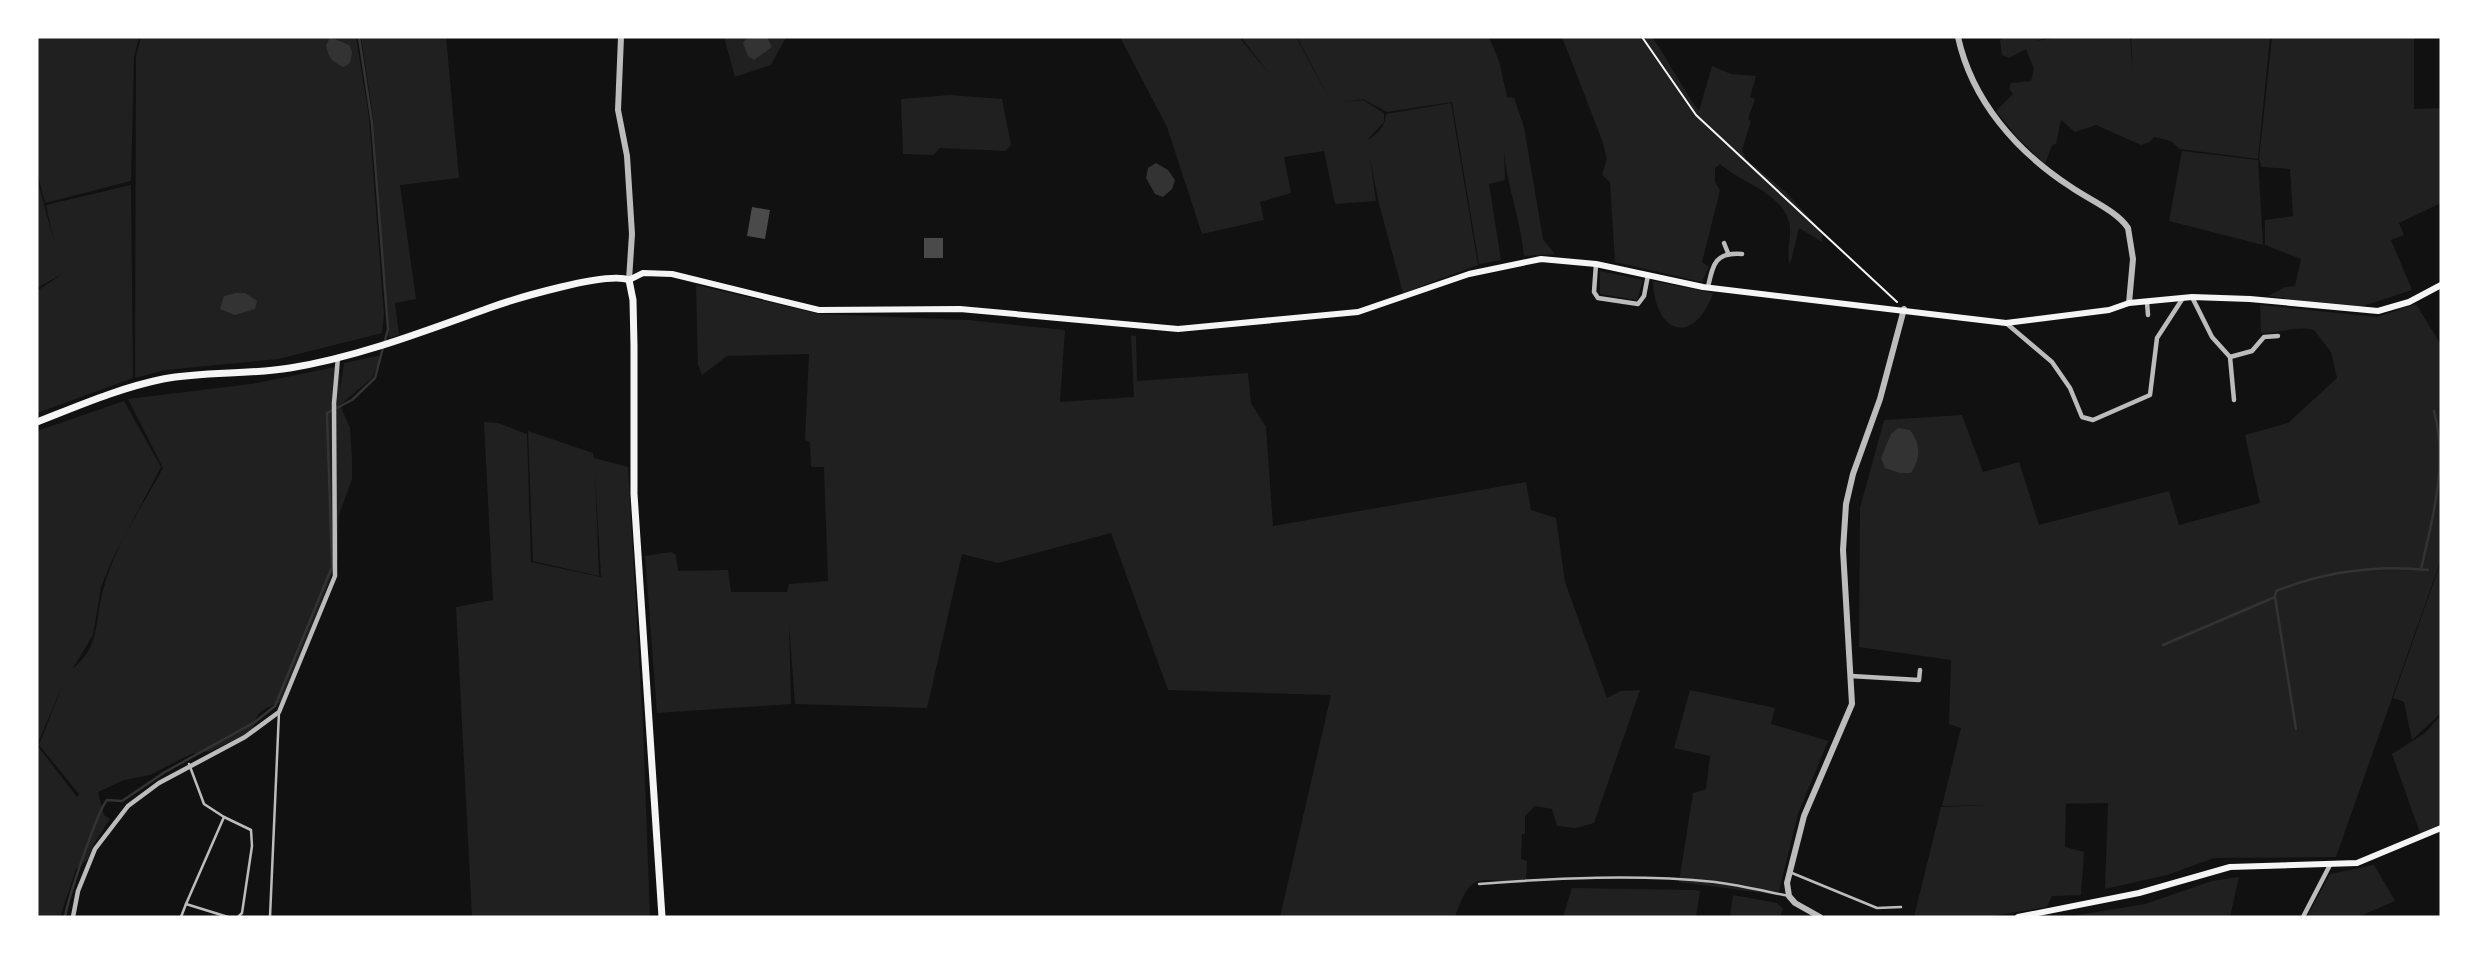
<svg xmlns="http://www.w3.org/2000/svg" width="2478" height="954" font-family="Lato,sans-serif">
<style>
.green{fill:#202020}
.water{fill:#333}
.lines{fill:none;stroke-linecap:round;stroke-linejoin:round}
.stream{stroke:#333;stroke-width:2.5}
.building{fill:#4a4a4a}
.path{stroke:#f5f5f5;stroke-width:2}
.service{stroke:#bcbcbc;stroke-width:2.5}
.minor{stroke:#bcbcbc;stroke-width:4.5}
.tertiary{stroke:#bcbcbc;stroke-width:6}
.secondary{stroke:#f5f5f5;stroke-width:6}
.primary{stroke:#f5f5f5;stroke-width:7}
</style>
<rect width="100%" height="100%" fill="#111"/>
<g class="green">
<path d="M37,37H139L134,57L131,181L45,203L37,172Z"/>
<path d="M141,37H356L369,117L384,315L382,333L278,359L165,370L135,378L136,56Z"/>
<path d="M361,37H446L459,178L400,185L416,299L395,303L399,335L389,338L373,117Z"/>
<path d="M724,37H786L771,65L735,77Z"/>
<path d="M1120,37H1239L1270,75L1241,37H1296L1332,104L1297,37H1489L1499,61L1507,97L1514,98L1524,127L1543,239L1555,254L1524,256C1521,220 1506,184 1504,150L1505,180L1489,184L1501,260L1479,264L1452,102L1387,112L1363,99L1343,102L1363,100L1384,113V122L1367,140C1378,134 1385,127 1386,114L1451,103L1478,265L1403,293L1378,200L1370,157L1376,201L1335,204L1324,151L1284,157L1291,193L1260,202L1264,220L1202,234L1167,127Z"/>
<path d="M1562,37H1652C1669,61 1681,87 1699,111L1712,66L1731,74L1756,76L1750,97L1755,99L1748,119L1751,121L1742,150L1746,159L1787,193L1823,233L1822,242L1799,228L1790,265C1785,250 1793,237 1789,222C1782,193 1740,182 1720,164L1715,168V182L1720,190L1702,262L1709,267L1702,282L1615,262L1610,182L1602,175L1607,159L1602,140Z"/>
<path d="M2008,37H2048L2037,41L2058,37H2130L2133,72L2131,37H2270L2258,159L2180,149L2171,141L2154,137L2150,142L2141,145L2096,125L2075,132L2061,120L2056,144L2052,145L2045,164L2016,136L1996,111L2013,94L2009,89L2011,83L2031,81L2034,69L2026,49L2009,58L2002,55L2000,40Z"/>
<path d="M2272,37H2414V109L2441,108V203L2399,223L2404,235L2391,240L2412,290L2357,308L2268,296L2285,287L2295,286L2301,259L2265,245V220L2293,216L2290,169L2262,167L2259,159Z"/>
<path d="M950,95L1002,99L1011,145L1005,151L940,148L933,155L903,154L901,99Z"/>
<path d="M2182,151L2258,160L2263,245L2169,221Z"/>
<path d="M37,178L54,242L46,205L131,185L133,378L37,413V291L62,274L37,288Z"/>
<path d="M1600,271L1643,280L1637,300L1600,294Z"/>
<path d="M1653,281L1713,293C1694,346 1655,335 1653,281Z"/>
<path d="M696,285L819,314L968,320L1065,330L1060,402L1134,397L1131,335L1136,336L1137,381L1248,373L1251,403L1266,427L1273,526L1526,482L1531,510L1556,518L1565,582L1607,698L1621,691L1640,690L1594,823L1576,828L1557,826L1552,809L1535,806L1525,816V834H1522L1521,859L1527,861L1526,883C1479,881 1472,868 1455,917H1280L1331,695L1168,690L1111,533L998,563L962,554L927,708L795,704L789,624L791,704L657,713L645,556L671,552L676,555L678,571L728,570L731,592H787L789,584L828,581L824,467H811L810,442L805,440L809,354L727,356L702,375L698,365Z"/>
<path d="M2416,304L2441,345V559L2336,857L2214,858L2167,875L2105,889L2108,803L1942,806L1961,728L1949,724L1951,660L1859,647L1860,508L1884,420L1962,415L1983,472L2019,462L2039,525L2169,491L2179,525L2260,503L2245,435L2288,423L2337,378L2331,352L2314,330C2296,325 2279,334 2261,333L2260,305L2377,317Z"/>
<path d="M382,355L372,378L340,405L350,428L352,460V479L339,515L338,558L284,702C265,707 256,710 253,731L211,751L191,754L150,775L124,780L98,792L104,815L110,819L93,845L88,859L76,869L60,917H37V745L77,797L79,794L39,745L63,684L37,745V431L124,401L161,467L113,558L101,587L93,635L73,668C100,648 95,619 103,590C114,547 142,507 163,468L128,399L251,384L340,366V390L344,363Z"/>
<path d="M484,422L498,423L527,434L531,562L601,577L595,474L599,576L533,561L528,431L593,453L594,458L628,467L643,727L650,917H472L456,607L493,600Z"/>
<path d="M2441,561V713L2412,740L2404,702L2393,698Z"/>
<path d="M1690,690L1775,708L1771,724L1828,741L1798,814L1778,895L1679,882L1693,793L1706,789L1710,756L1674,748Z"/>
<path d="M2441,715V824L2420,833L2392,754L2425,733Z"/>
<path d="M2066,802L2065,847L2084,852L2081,895L2052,896L2047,907L1986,917H1914L1941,807Z"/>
<path d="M2374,865L2395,901L2358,917H2307L2330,874Z"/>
<path d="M2239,877L2230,917H2066L2145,904L2212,881Z"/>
<path d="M1572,888L1694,890L1700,891L1696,917H1563Z"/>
<path d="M1733,895L1777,903L1783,909L1780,917H1730Z"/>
</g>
<g class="water">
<path d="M330,37L349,45L352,52L350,63L344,67C332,62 329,58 326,46Z"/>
<path d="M748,37H767L772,47L754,60L748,56L743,43Z"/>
<path d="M1156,163L1168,170L1175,180L1172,189L1163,197L1155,194L1146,178L1148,168Z"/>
<path d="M236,293H245L257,301L255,309L235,315L220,309L224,296Z"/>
<path d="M1898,428L1910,430C1921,444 1921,458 1911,473H1900L1885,468L1881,458L1891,434Z"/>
</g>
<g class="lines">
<g class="stream">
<path d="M2421,569C2433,518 2448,462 2434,411"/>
<path d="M2275,597L2296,729"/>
<path d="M2163,645L2275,597L2276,591C2324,572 2377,565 2428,570"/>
<path d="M65,917C68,898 97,812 107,800L122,801L165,772L255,722L275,706L332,567L327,413L352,400L375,378L388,329L372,123L359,37"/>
</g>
</g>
<g class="building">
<path d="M752,207L770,210L765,239L747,236Z"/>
<rect x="924" y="238" width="19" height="20"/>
</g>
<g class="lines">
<path class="path" d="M1642,37L1696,115L1897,302"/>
<g class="service">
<path d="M224,817L251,830L252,846L242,913L238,917"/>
<path d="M1792,873L1877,908L1901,907"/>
<path d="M1479,884C1557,878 1637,874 1715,882C1739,885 1764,891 1789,896"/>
<path d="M186,904L224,817L204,804L189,764"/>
<path d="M181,917L186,904L228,917"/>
<path d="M270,917L279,712"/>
</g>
<g class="minor">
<path d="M1724,243L1728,253"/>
<path d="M1596,264L1594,292L1598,298L1638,304L1644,296L1648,275"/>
<path d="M1708,287C1713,264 1715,252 1742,254"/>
<path d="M2192,297L2212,337L2230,357L2234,400"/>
<path d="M2147,302L2148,315"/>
<path d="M2006,323L2052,362L2070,388L2082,417L2093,420L2150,395L2157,338L2183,298"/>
<path d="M2230,357L2252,351L2264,337L2278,336"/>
<path d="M1851,676L1919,680L1920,670"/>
<path d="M73,917L78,891L95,849L128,806L159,783L245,737L279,712L335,576L334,403L338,357"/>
<path d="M2303,917L2330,865"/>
</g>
<g class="tertiary">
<path d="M621,37L618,110L627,156L632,234L629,280"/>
<path d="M1958,37C1972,101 2017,152 2071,187C2088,199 2117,211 2128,228L2133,259L2129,303"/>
<path d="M1820,917L1795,903L1789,896L1787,883L1804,816L1852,704L1843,550L1846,504L1853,474L1880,399L1904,309"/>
</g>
<g class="secondary">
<path d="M629,280L643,273L672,274L819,310L960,309L1178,329L1358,312L1469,274L1541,259L1596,264L1703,287L2006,323L2109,310L2129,303L2192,297L2250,299L2378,311L2409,302L2441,285"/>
<path d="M2018,917L2139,893L2230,867L2357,863L2441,828"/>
</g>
<path class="primary" d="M37,422C78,406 119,388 163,379C205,371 248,375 290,368C358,357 425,331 489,308C514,299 607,271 629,280L633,300L634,346V494L662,917"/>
</g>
<rect width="2478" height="954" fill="none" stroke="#ffffff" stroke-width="77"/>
</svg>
